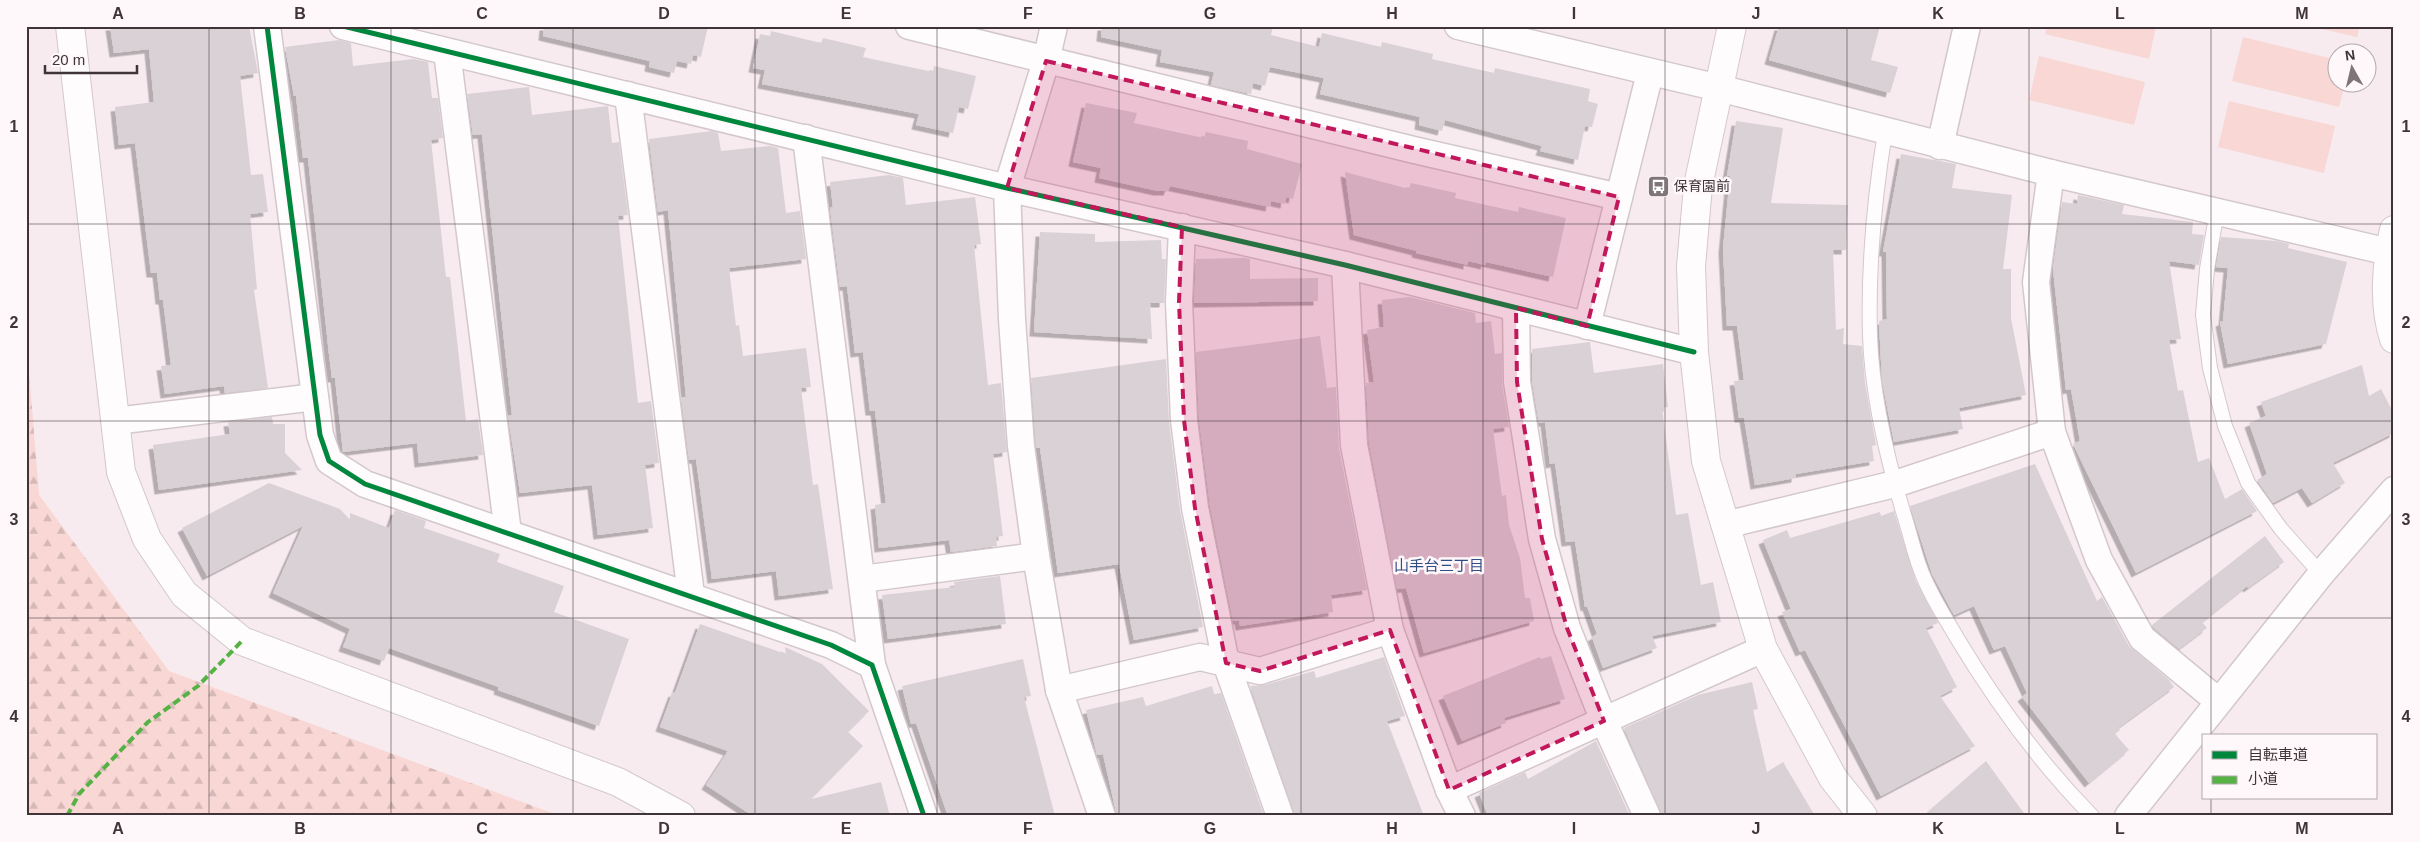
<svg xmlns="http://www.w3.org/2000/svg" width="2420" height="842" font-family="Arial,'Noto Sans JP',sans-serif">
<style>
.forest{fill:url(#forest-firs)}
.pitch{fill:#f8d7d4}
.building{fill:#dad1d6;filter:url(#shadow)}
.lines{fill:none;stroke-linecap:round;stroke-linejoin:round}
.service-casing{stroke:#d3c8cb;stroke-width:16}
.minor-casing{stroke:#d3c8cb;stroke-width:29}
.tertiary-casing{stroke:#d3c8cb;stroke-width:30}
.service{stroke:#fefcfd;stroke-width:14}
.minor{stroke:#fefcfd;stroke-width:26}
.tertiary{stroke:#fefcfd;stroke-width:28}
.quiet{stroke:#57b246;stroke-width:4;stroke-dasharray:8 4;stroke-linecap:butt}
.cycleway-casing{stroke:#fef8fa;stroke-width:8}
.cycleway{stroke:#00873e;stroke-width:5}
.marked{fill:#c2185b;fill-opacity:0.2;stroke:#c2185b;stroke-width:4;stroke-dasharray:10 6;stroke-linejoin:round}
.grid{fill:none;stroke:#3f3438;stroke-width:1;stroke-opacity:0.55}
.labels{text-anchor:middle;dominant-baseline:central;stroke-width:5;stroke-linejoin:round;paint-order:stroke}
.poi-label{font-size:14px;fill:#3f3438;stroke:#fef8fa;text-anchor:start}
.neighbourhood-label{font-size:15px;fill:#304d85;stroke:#fef8fa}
.neatline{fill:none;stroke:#3f3438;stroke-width:2}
.grid-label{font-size:16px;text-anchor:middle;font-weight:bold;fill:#3f3438}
</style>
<defs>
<pattern id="forest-firs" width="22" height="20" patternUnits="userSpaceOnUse" patternTransform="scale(1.25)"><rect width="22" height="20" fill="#f8d7d4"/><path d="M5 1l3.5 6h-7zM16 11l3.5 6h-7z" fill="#d6b9b7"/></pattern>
<filter id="shadow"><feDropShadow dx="-4.5" dy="4.5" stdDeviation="0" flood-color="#0004"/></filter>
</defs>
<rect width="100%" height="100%" fill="#f7ebef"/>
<path class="forest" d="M26,333L39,495L169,671L560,816H26Z"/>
<g class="pitch">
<path d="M2047,26H2156L2149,59L2045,34Z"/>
<path d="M2308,26H2360L2357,37Z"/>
<path d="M2243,37L2337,60L2338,82L2345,83L2339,107L2232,81Z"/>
<path d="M2039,56L2145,82L2134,125L2029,100Z"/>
<path d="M2229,101L2335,126L2324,173L2218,147Z"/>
</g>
<g class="building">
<path d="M110,26H249L258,73L240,76L251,175L263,174L268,212L250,214L257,289L254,290L268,388L225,393L224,386L165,394L161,366L171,365L163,300H160L157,273H151L135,143L119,145L115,107L154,102L149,49L114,53Z"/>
<path d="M544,26H708L701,57L693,55L691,64L677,61L674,73L649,67L650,61L543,36Z"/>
<path d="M1102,26H1273L1271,35L1319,47L1322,33L1381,47L1382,42L1433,54L1432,59L1494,73L1495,68L1590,89L1588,101L1598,104L1592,127L1585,126L1578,160L1540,151L1542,146L1445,120L1442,131L1419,125L1420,117L1320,94L1324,78L1270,67L1265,86L1253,83L1251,94L1211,85L1214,72L1160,62L1162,50L1101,37Z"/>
<path d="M1779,26H1880L1871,60L1898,67L1890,93L1769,60Z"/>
<path d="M771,31L821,43L823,38L866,48L863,57L933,72L934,66L976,76L968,109L959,107L953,133L916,125L919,114L762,84L765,70L753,68L760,34L770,36Z"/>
<path d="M339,40L351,43L353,66L413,59L428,62L432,98H438L443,138L431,140L446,277H450L466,421L478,419L483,455L419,463L417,443L343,452L335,378H332L329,354L308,158H303L296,96H294L285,47Z"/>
<path d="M529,87L532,115L608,106L612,143L619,142L628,215L618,216L638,403L651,401L659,463L645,465L653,528L598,535L592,485L520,493L508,416L512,415L482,134L473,135L467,94Z"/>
<path d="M1086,103L1137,113L1134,123L1204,138L1206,132L1248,141L1247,149L1302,164L1293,199L1286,197L1285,204L1271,201L1270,207L1170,186L1168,191H1158L1099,178L1101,168L1073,162Z"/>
<path d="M1736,121L1783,128L1771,203L1848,205L1846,250H1833L1836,330L1844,328L1843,344L1862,346L1865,383L1876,445L1872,446L1874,461L1796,474V478L1755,485L1744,418H1739L1734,381L1744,380L1737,326H1727L1723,249L1730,176H1727Z"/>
<path d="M712,131L718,133L721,151L770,146L778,148L786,213L800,211L806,259L729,268L736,326L739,325L743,356L806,348L811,387L801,388L813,485L818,484L833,589L779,596L776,571L712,579L696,459L689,460L681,397H686L668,210L658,212L649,139Z"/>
<path d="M1901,154L1956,164L1952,188L2012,195L2003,269H2011V318L2026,395L1959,408L1963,429L1894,442L1882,381L1879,321L1887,319L1886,252H1883Z"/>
<path d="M1345,172L1409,189L1411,183L1456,193L1455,198L1518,212L1519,207L1566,218L1553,277L1486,262L1485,265L1468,261V265L1416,253L1417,251L1354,235Z"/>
<path d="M889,175L903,178L906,205L975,197L981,244L974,245L988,385L1001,383L1007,452L993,454L1003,536L996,537L997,546L951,552L949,540L879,548L875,505L886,503L875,411H870L863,352L855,353L847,286L840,287L830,208L833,207L830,182Z"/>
<path d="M2078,195L2124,205L2122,214L2193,222L2192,234L2204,235L2199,265L2169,261L2181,339L2169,340L2178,391L2183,390L2198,462L2209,458L2225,499L2242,489L2257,511L2136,573L2073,444L2080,441L2071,389L2066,390L2053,269L2062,202L2077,204Z"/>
<path d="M1040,232L1095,234V242L1161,240L1162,259H1166L1164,303H1150L1152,339L1034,332Z"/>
<path d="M2221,237L2277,241L2289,244L2288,248L2347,262L2326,344L2228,364L2220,322L2223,321L2228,268L2216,267Z"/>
<path d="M1245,258L1250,259V279L1318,278V301L1194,303L1196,259Z"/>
<path d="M1410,297L1475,313L1476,323L1491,321L1495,354L1502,353V384L1509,427L1493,429L1502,496L1506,495L1509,525L1520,558L1525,598H1530L1534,621L1424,653L1406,588L1397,589L1369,443L1366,383L1374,382L1367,330L1384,327L1382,300Z"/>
<path d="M1320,336L1327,388L1336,387L1339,448L1367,590L1331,595L1333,612L1240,626L1239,620L1233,621L1210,506L1199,419L1196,352Z"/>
<path d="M1590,342L1594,373L1663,364L1668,407L1662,408L1676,515L1688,513L1701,585L1713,582L1721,622L1652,636L1657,648L1603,668L1592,637L1597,634L1587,606L1585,607L1575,541L1566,542L1555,463L1550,464L1545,422L1539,423L1532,381V349Z"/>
<path d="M1166,359L1169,422L1180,510L1203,627L1134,640L1119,564L1058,573L1040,448H1036L1031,378Z"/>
<path d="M2362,365L2369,396L2381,389L2394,414V433L2333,463L2345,483L2312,503L2302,488L2273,503L2257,480L2267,474L2249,423L2266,416L2261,402Z"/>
<path d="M272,417L273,424H285V453L302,470L159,490L153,445L230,434L228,422Z"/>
<path d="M2035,464L2097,601L2102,597L2129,646L2169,680L2174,687L2118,728L2120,730L2115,734L2129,750L2089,783L2022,697L2027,693L2005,646L1994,650L1974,606L1954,615L1932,574L1910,506Z"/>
<path d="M269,483L340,509L350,520V513L389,528L395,510L426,521L424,528L500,554L497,562L564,586L554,612L629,639L599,726L498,690L499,687L389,648L384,661L343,647L350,629L273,593L303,526L207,576L182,528Z"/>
<path d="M1894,511L1916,581L1938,623L1926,628L1957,687L1940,696L1975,746L1881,796L1805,650L1800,652L1782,612L1791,609L1763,540L1787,530L1790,538L1880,512L1881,516Z"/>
<path d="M2265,536L2284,562L2248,588L2247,586L2202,622L2207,628L2179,649L2154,628L2152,625Z"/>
<path d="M1000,576L1006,624L888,639L882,595L955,587L954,582Z"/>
<path d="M700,624L786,654L785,647L822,664L869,711L848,732L863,746L811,799L881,782L890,816H753L706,785L728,751L660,727L673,692L675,693Z"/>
<path d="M1551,656L1565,699L1504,718L1506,723L1462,741L1443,696L1540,657L1541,659Z"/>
<path d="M1384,657L1405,716L1387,721L1424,816H1295L1250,686L1265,685L1314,671L1316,678Z"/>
<path d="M1023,659L1031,696L1024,697L1055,816H948L916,723L911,724L902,686Z"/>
<path d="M1752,682L1758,709L1753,710L1767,772L1783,762L1815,816H1662L1624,728L1698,695Z"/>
<path d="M1212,686L1214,694L1221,693L1264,816H1117L1103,754L1097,755L1086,710L1143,697L1146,706Z"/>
<path d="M1596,741L1630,816H1488L1479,793L1525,772L1528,779Z"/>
<path d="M1986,761L2026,816H1923Z"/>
</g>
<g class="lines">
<defs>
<g id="service">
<path d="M1885,132C1874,200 1868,267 1870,336C1872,397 1887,459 1905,518C1910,534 1914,552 1920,568C1929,593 1944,616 1957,638C1996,703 2040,763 2092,816"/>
<path d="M2217,211L2207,269L2203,315L2210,368L2225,426L2248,483L2281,529L2321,574"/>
</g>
<g id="minor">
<path d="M267,26L320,435L329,461L365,484L831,645L872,665L924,816"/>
<path d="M343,26L1007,188L1345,265L1694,352"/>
<path d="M909,26L1414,150L1619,197"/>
<path d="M1054,26L1046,61L1007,188L1012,319L1021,446L1036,556L1059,690L1102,816"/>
<path d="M1458,26L1719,88L2051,173L2389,252"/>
<path d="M447,52L508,533"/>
<path d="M628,95L691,595"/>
<path d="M806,138L872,665"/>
<path d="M1940,146L1967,26"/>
<path d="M2051,173L2036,282L2052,432L2099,560L2142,638L2218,701"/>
<path d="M1182,227L1179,302L1184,420L1195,508L1226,663L1280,816"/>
<path d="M1345,265L1354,445L1390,630L1449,790L1462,816"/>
<path d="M1516,308L1517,382L1542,539L1567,628L1604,721L1647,816"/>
<path d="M1587,326L1650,73"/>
<path d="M115,421L315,397"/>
<path d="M1725,525L1895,484L2052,432"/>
<path d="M862,579L1036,556"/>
<path d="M1059,690L1200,657L1260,671L1390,630"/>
<path d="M1449,790L1763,649"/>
<path d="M2128,816L2321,574L2394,490"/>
</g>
<g id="tertiary">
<path d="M70,26L121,472L147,539L184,594L242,641L618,782L681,816"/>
<path d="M1732,26L1698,186L1691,266L1694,352L1706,461L1763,649L1833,778L1863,816"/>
<path d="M2394,230C2386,264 2383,305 2394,339"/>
</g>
</defs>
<use href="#service" class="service-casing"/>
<use href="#minor" class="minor-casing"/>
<use href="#tertiary" class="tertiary-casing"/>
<use href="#service" class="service"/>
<use href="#minor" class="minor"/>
<use href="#tertiary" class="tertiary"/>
<path class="quiet" d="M67,816L79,794L148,722L198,686L242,641"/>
<defs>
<g id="cycleway">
<path d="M267,26L320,435L329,461L365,484L831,645L872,665L924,816"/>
<path d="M343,26L1007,188L1345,265L1694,352"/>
</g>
</defs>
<use href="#cycleway" class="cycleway-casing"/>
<use href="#cycleway" class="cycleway"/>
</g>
<path class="marked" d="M1046,61L1619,197L1587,326L1516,308L1517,382L1542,539L1567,628L1604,721L1449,790L1390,630L1260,671L1226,663L1195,508L1184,420L1179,302L1182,227L1007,188Z"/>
<path class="grid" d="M209,26V816M391,26V816M573,26V816M755,26V816M937,26V816M1119,26V816M1301,26V816M1483,26V816M1665,26V816M1847,26V816M2029,26V816M2211,26V736M26,224H2394M26,421H2394M26,618H2394M2211,798V816"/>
<defs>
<symbol id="bus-square" viewBox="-11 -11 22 22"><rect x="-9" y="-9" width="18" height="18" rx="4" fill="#7f7478" stroke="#fef8fa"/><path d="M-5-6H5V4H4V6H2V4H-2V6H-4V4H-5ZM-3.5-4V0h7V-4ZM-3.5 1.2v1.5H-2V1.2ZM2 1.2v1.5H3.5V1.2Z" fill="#fff"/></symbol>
</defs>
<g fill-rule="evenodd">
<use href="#bus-square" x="1646" y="174" width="25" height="25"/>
</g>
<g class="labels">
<g class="poi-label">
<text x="1674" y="186">保育園前</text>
</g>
<g class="neighbourhood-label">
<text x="1439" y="565">山手台三丁目</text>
</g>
</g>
<rect width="2420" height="842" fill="none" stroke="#fef8fa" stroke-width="55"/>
<rect x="2202" y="734" width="175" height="65" fill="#fef8fa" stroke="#b2aaac"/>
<rect x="2212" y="751" width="25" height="8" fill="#00873e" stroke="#b2aaac"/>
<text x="2248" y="760" font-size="15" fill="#3f3438">自転車道</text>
<rect x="2212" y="776" width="25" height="8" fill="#57b246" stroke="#b2aaac"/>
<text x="2248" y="784" font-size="15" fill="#3f3438">小道</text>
<g transform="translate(2352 68) rotate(352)"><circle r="24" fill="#fef8fa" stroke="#b2aaac"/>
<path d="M0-4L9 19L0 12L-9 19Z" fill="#7f7478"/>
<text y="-8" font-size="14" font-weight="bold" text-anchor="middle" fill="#3f3438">N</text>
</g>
<path d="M45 65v8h92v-8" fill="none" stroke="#3f3438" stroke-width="2.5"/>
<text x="52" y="65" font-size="15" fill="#3f3438" stroke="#fef8fa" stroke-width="4" paint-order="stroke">20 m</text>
<rect x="28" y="28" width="2364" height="786" class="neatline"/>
<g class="grid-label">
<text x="118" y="19">A</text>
<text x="300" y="19">B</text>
<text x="482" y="19">C</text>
<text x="664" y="19">D</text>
<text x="846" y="19">E</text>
<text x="1028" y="19">F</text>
<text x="1210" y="19">G</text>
<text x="1392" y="19">H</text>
<text x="1574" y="19">I</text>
<text x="1756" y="19">J</text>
<text x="1938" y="19">K</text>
<text x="2120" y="19">L</text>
<text x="2302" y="19">M</text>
<text x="14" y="132">1</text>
<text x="2406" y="132">1</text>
<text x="14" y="328">2</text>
<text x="2406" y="328">2</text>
<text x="14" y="525">3</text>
<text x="2406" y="525">3</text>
<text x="14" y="722">4</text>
<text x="2406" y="722">4</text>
<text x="118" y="834">A</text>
<text x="300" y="834">B</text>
<text x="482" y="834">C</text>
<text x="664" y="834">D</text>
<text x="846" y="834">E</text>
<text x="1028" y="834">F</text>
<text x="1210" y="834">G</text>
<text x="1392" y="834">H</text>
<text x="1574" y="834">I</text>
<text x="1756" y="834">J</text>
<text x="1938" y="834">K</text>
<text x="2120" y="834">L</text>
<text x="2302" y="834">M</text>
</g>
</svg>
